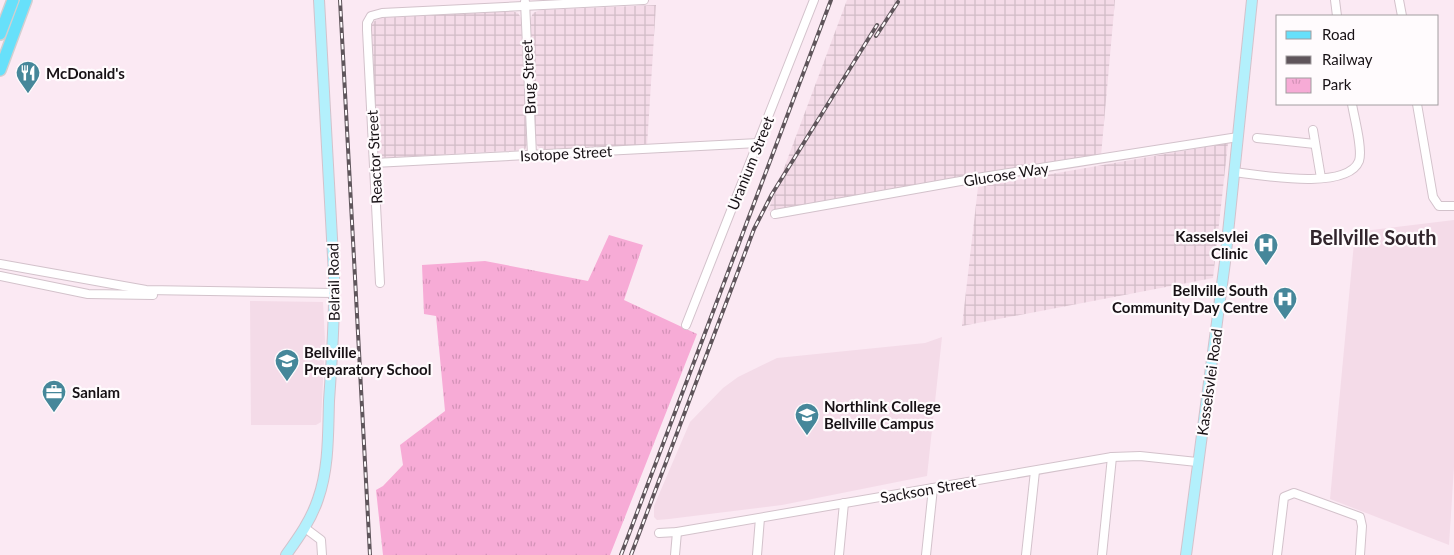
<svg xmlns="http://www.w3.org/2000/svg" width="1454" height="555" font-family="Lato,sans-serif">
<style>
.built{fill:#f4dbe8}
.industrial{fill:url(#industrial-grid)}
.park{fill:url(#park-tufts)}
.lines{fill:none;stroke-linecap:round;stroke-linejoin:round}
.street-casing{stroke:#d3c2cb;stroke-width:10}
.secondary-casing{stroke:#d3c2cb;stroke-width:12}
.primary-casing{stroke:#d1cfd0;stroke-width:14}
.street{stroke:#fff;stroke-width:8}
.secondary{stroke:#b3f0fc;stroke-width:10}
.primary{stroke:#67e0fa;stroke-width:11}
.rail-casing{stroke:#5f555b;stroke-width:4}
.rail{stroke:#fffbfd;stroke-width:2;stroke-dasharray:5.5;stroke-linecap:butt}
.labels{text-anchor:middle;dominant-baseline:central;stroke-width:4.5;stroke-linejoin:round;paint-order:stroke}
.poi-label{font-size:15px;font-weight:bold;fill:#171115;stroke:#fffbfd;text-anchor:start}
.street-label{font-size:15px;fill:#171115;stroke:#fffbfd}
.district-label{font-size:20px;font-weight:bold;fill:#32252c;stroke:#fffbfd}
</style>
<defs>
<pattern id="industrial-grid" width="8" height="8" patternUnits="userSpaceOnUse" patternTransform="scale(1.25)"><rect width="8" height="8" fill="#f4dbe8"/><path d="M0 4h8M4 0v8" fill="none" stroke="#d0bbc6"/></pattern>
<pattern id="park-tufts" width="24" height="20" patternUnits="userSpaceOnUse" patternTransform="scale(1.25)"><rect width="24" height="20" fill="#f7abd6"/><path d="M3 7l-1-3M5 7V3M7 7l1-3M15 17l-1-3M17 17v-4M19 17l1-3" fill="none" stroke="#d392b7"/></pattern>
</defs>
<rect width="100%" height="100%" fill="#fbe9f3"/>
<g class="built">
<path d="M1454,220V467L1449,545L1330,499L1355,232Z"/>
<path d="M250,301L323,302L325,341L321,422L316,425H251Z"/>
<path d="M942,337L927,476L782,505L669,519L657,520L654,517V506L690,422L723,388L738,377L777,358L925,343Z"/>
</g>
<g class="industrial">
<path d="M847,0H1115L1101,156L768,211Z"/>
<path d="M656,5L647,146L544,151L540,149L536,144L530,20L533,13L540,10Z"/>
<path d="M512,11L518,13L521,18L527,144L525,150L381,158L378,152L371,28L373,22L380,18Z"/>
<path d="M1228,143L1213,278L962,326L978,187Z"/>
</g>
<path class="park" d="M609,235L643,245L624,300L697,334L610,555H383L376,490L383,486L403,465L400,445L445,411L436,316L424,314L422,265L485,261L588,281Z"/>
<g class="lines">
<defs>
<g id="street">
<path d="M1335,0L1337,16"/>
<path d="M1399,0L1402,16"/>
<path d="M525,2L532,155"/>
<path d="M1417,104L1433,197L1439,206H1454"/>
<path d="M1313,130L1321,178"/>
<path d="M1257,138L1315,144"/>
<path d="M374,163L758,143"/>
<path d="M1234,172C1260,175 1347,191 1359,161C1363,149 1354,117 1352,104"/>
<path d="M775,214L983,177L1238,137"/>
<path d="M0,264L146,290L334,293"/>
<path d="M0,276L88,294L153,295"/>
<path d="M380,283L367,30V23L371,16L382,13L644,0"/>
<path d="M686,325L814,0"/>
<path d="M305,528L321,540L322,555"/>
<path d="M659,533L677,532L1112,457L1140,456L1197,462"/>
<path d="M675,555L677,532"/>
<path d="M757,555L760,518"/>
<path d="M839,555L844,503"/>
<path d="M926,555L933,488"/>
<path d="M1026,555L1035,471"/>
<path d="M1102,555L1112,457"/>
<path d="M1277,555L1284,497L1294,493L1360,517L1362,526L1360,555"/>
</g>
<g id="secondary">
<path d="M286,555C299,537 311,520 318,499C329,468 328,433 329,401C332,359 335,317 334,275L319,0"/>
<path d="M1186,555L1225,262L1252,0"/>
</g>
<g id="primary">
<path d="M0,34L13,0"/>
<path d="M0,70L26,0"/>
</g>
</defs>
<use href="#street" class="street-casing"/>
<use href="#secondary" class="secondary-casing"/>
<use href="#primary" class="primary-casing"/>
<use href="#street" class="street"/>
<use href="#secondary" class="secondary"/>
<use href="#primary" class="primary"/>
<defs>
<g id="rail">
<path d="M340,0L370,555"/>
<path d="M876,36L898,2"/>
<path d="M621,555L831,0"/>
<path d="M631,555L754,229L772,194L877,25"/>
</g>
</defs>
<use href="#rail" class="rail-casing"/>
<use href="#rail" class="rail"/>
</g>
<defs>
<symbol id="restaurant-pin" viewBox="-11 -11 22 30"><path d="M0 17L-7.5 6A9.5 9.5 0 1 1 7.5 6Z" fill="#46879a" stroke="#fffbfd"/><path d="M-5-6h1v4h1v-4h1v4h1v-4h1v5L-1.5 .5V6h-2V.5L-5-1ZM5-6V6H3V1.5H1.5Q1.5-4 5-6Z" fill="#fff"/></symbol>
<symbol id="hospital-pin" viewBox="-11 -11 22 30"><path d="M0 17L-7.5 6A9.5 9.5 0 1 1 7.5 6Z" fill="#46879a" stroke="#fffbfd"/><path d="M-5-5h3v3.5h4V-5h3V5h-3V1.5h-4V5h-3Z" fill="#fff"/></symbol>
<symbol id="school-pin" viewBox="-11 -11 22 30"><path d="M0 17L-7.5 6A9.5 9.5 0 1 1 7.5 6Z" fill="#46879a" stroke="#fffbfd"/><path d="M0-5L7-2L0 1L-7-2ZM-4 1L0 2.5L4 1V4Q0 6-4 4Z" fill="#fff"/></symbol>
<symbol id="office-pin" viewBox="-11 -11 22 30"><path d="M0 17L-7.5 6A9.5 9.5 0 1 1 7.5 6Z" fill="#46879a" stroke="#fffbfd"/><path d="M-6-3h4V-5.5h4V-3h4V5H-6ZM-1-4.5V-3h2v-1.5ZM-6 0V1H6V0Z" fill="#fff"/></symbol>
<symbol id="university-pin" viewBox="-11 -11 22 30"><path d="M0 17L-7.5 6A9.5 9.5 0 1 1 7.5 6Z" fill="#46879a" stroke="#fffbfd"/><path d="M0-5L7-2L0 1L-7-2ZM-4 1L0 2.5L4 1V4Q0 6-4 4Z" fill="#fff"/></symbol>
</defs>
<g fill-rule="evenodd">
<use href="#restaurant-pin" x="14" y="59" width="28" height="38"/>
<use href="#hospital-pin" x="1252" y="231" width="28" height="38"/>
<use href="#hospital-pin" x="1271" y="285" width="28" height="38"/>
<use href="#school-pin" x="273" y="347" width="28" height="38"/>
<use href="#office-pin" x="40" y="378" width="28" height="38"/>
<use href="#university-pin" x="793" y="401" width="28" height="38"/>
</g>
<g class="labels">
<g class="poi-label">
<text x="46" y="73">McDonald's</text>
<text x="1248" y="236" text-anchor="end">Kasselsvlei<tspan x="1248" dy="17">Clinic</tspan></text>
<text x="1268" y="290" text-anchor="end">Bellville South<tspan x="1268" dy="17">Community Day Centre</tspan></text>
<text x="304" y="352">Bellville<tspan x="304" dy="17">Preparatory School</tspan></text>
<text x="72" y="392">Sanlam</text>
<text x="824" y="406">Northlink College<tspan x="824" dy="17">Bellville Campus</tspan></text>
</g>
<g class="street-label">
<text transform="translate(528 77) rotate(-93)">Brug Street</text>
<text transform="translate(566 153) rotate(-3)">Isotope Street</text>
<text transform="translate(374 157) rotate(-93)">Reactor Street</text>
<text transform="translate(750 163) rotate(-68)">Uranium Street</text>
<text transform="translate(1006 174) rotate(-9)">Glucose Way</text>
<text transform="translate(333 282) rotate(-91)">Belrail Road</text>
<text transform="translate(1209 382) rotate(-82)">Kasselsvlei Road</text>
<text transform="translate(928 489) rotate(-10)">Sackson Street</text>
</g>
<g class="district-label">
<text x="1373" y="237">Bellville South</text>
</g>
</g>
<rect x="1276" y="15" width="162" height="90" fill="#fffbfd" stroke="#a29da0"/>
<rect x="1286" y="31" width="25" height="8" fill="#67e0fa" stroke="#a29da0"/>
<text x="1322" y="40" font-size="15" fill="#171115">Road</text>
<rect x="1286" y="56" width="25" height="8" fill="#5f555b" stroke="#a29da0"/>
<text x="1322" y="65" font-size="15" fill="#171115">Railway</text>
<rect x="1286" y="78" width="25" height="15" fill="url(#park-tufts)" stroke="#a29da0"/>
<text x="1322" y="90" font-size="15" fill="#171115">Park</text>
</svg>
